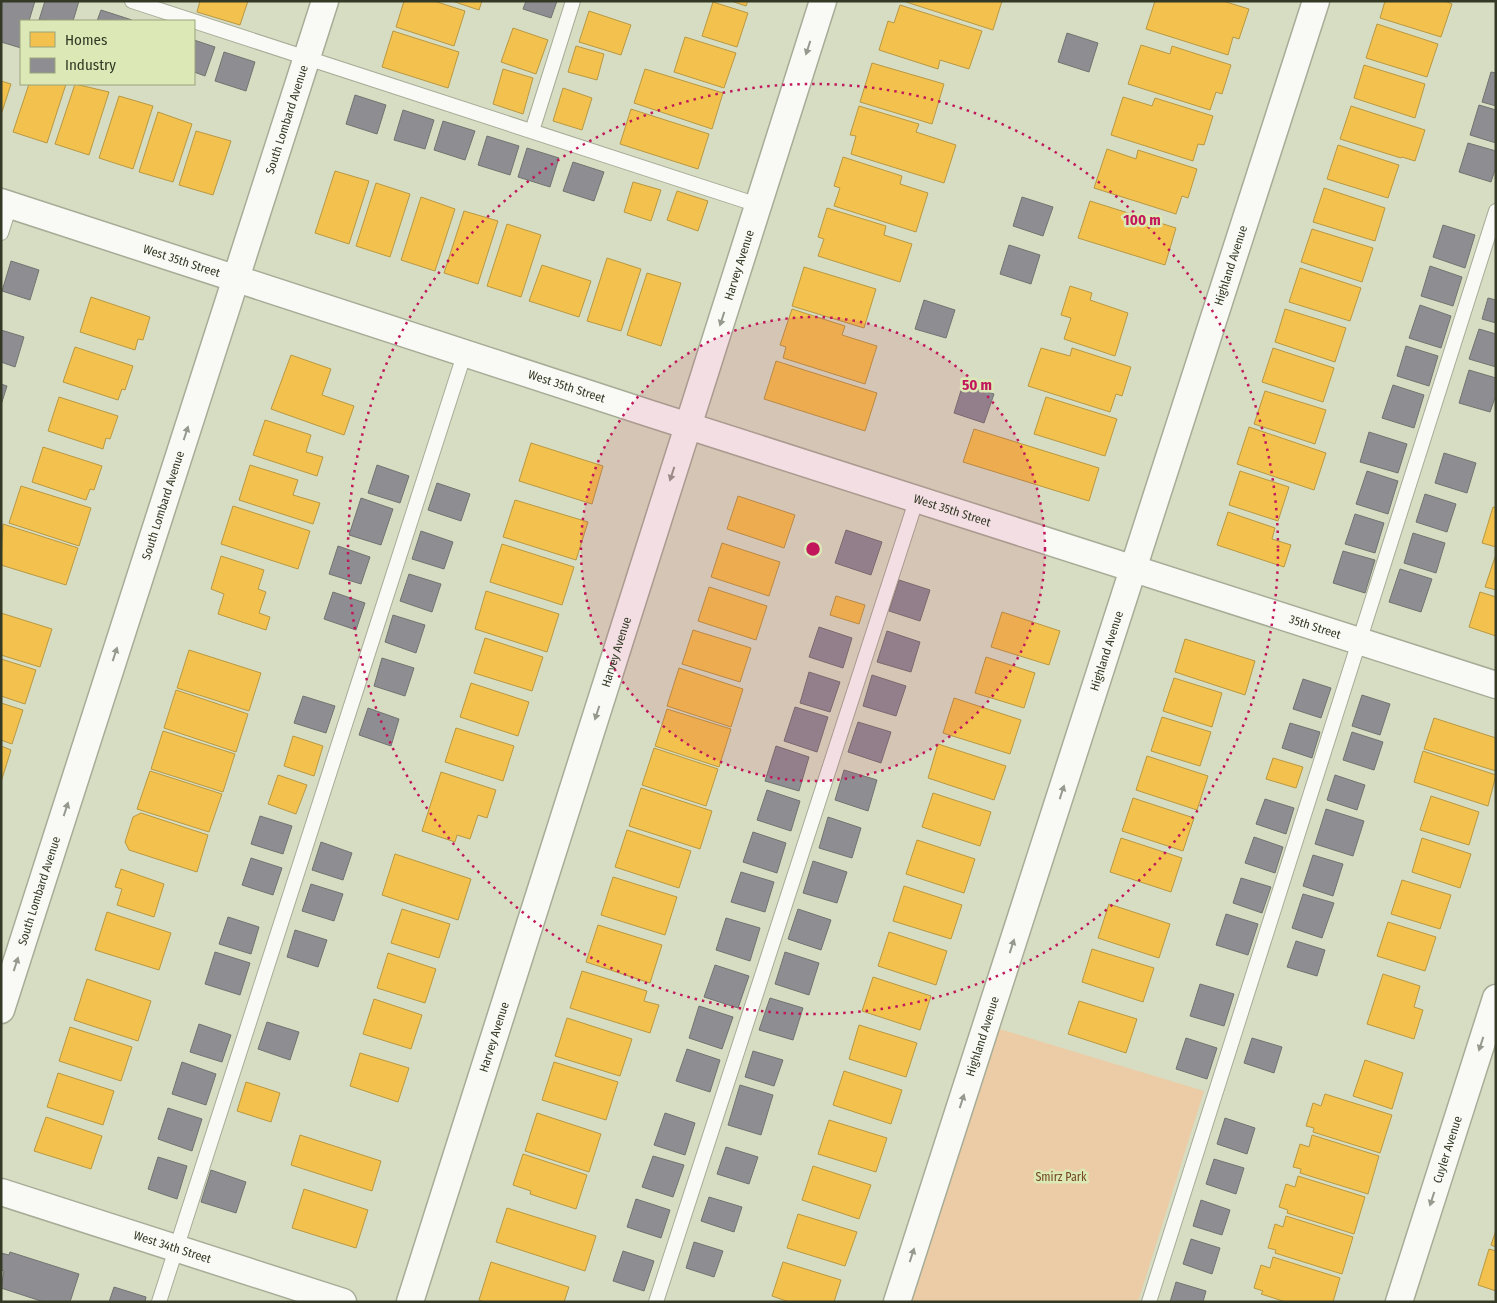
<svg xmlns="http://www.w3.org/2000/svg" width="1497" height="1303" font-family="'Fira Sans Condensed',sans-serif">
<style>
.green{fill:#eccca6}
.homes{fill:#f2c14e;stroke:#b99842}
.industry{fill:#8d8d92;stroke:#727471}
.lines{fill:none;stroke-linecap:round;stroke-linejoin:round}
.lane-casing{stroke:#a7ac97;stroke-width:16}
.street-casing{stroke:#a7ac97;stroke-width:29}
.lane{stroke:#f9faf6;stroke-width:14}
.street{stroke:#f9faf6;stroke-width:26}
.oneway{fill:#969a8e}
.ring{fill:none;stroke:#c2185b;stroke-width:2.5;stroke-dasharray:2.5 5}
.labels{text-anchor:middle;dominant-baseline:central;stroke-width:5;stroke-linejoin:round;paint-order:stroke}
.street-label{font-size:12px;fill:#343925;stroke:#dce9b6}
.park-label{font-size:12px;fill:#754721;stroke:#dce9b6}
.centre{fill:#c2185b;stroke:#dce9b6;stroke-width:2.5}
.ring-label{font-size:15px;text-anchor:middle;font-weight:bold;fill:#c2185b;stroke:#dce9b6;stroke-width:5;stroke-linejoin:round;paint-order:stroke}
</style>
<rect width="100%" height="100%" fill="#d6ddc2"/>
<path class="green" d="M993,1027L1204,1091L1138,1302H905Z"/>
<g class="homes">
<path d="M200,1H248L240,25L197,12Z"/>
<path d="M404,1H434L465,11L454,46L396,27Z"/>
<path d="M452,1H482L479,10Z"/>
<path d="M731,1H748L746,6Z"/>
<path d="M903,1H1002L993,30Z"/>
<path d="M1155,1H1223L1249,9L1239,39L1233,37L1228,55L1146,29Z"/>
<path d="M1385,1H1445L1452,4L1441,37L1380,18Z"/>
<path d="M713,2L748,13L737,47L702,36Z"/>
<path d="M900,5L982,31L969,69L940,60L938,69L879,50L888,21L894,23Z"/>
<path d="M589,11L631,25L621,55L579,42Z"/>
<path d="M1377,24L1438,44L1427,77L1366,58Z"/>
<path d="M513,28L548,40L536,74L501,62Z"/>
<path d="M393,31L459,52L448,88L382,67Z"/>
<path d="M685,37L736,53L724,88L674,72Z"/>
<path d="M1141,45L1170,54L1172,46L1231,65L1222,94L1216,92L1210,110L1128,84Z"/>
<path d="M576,46L604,54L597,80L568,72Z"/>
<path d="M872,63L944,84L932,124L860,102Z"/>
<path d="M1364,65L1425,84L1415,118L1354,98Z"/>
<path d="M503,69L533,78L523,114L493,104Z"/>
<path d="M645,69L723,93L712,129L634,103Z"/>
<path d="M1,81L11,84L1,115Z"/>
<path d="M29,84H66L47,143L13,132Z"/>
<path d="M75,84L109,92L89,155L55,144Z"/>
<path d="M563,88L592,98L582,130L553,121Z"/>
<path d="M119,96L153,106L133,169L99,158Z"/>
<path d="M1123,97L1152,106L1155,98L1213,116L1204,145L1198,144L1193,161L1111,135Z"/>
<path d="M859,106L919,124L916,132L956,145L944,183L851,154L856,136L850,135Z"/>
<path d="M1351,106L1425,130L1415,161L1402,157L1401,158L1340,139Z"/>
<path d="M631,109L709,134L698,169L620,144Z"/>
<path d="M158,112L192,124L173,182L139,172Z"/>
<path d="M196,131L231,141L213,195L179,185Z"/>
<path d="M1338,145L1399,165L1388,198L1327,179Z"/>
<path d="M1107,149L1136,159L1138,150L1197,169L1188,198L1182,196L1176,214L1094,188Z"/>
<path d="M843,157L902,176L900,184L928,193L916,232L834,206L840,188L834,186Z"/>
<path d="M335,171L369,181L349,244L315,233Z"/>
<path d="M633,182L661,190L651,221L624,212Z"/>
<path d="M376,183L410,194L390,257L356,246Z"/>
<path d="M1324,188L1385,208L1375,241L1313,222Z"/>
<path d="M677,191L708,201L698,231L667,220Z"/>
<path d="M421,197L455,209L435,271L401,260Z"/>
<path d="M1090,201L1176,228L1165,265L1078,238Z"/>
<path d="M827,208L886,226L884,235L912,244L900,282L818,256L824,239L818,237Z"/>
<path d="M464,211L498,221L478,284L444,273Z"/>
<path d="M507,224L541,235L521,297L487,286Z"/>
<path d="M1312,229L1373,248L1362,282L1301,262Z"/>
<path d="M607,258L641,269L621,331L587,321Z"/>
<path d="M542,265L591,281L579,317L529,301Z"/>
<path d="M804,267L876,289L864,328L792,306Z"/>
<path d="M1300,268L1361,288L1350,321L1289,302Z"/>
<path d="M647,273L681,283L661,346L627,335Z"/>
<path d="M1070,286L1092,293L1090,300L1128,313L1115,356L1064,339L1071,318L1061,315Z"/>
<path d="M91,297L150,317L143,340L138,339L135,350L80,332Z"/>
<path d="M792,309L845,326L842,335L877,346L865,384L783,358L786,347L780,345Z"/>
<path d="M1285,309L1346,328L1335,362L1275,342Z"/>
<path d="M75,347L133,366L125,390L122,389L118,400L63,382Z"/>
<path d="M1041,348L1070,356L1072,348L1131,367L1122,396L1116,394L1110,412L1028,386Z"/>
<path d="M1273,348L1334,368L1323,402L1262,382Z"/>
<path d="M291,355L331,369L322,395L354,406L344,435L271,409Z"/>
<path d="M776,361L877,393L865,431L764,399Z"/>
<path d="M1265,391L1326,410L1315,444L1254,424Z"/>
<path d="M59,397L118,416L110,439L106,438L103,449L48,431Z"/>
<path d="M1046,397L1117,419L1105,456L1034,434Z"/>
<path d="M265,420L311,435L306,452L323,457L317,476L253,455Z"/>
<path d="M1249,427L1326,453L1314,490L1237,464Z"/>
<path d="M974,429L1099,468L1089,501L963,462Z"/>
<path d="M531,443L603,466L592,504L519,481Z"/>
<path d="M43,447L102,466L94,490L90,489L86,500L32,482Z"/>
<path d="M250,465L298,480L293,495L320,503L313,524L239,500Z"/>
<path d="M1240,471L1289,487L1278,521L1229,505Z"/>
<path d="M21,486L91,508L79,546L9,523Z"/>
<path d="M738,496L795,515L784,548L727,529Z"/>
<path d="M515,500L588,522L576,560L503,537Z"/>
<path d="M233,506L310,531L298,569L221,544Z"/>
<path d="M1493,507L1496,508V547L1482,543Z"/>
<path d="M1228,512L1275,528L1272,539L1291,545L1284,567L1217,545Z"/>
<path d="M3,524L78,548L66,585L1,565Z"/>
<path d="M722,543L780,562L769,596L711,577Z"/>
<path d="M502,544L574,567L562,605L490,582Z"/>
<path d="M1496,554V590L1485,587Z"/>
<path d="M221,556L264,570L258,589L266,592L259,613L270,617L266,630L218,614L224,594L211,589Z"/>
<path d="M709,587L767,606L756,640L698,621Z"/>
<path d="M486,591L559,614L547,652L475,629Z"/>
<path d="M1480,592L1496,597V636L1469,627Z"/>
<path d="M836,596L865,605L859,624L830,615Z"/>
<path d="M1002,612L1060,631L1049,665L991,647Z"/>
<path d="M1,613L52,629L40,667L1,655Z"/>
<path d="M693,630L751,648L740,682L682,664Z"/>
<path d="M485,638L543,657L532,691L474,673Z"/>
<path d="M1185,639L1255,661L1245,695L1175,672Z"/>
<path d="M189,650L261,673L249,711L177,688Z"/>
<path d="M986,657L1035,673L1024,708L975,693Z"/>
<path d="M1,659L36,670L25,704L1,696Z"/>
<path d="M679,668L743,689L731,727L667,706Z"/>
<path d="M1174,678L1222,693L1212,727L1163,711Z"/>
<path d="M471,683L529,702L518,736L460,717Z"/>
<path d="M176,690L248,714L236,752L164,728Z"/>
<path d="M954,698L1021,720L1010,754L943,733Z"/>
<path d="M1,703L23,710L12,744L1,740Z"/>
<path d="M667,709L731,729L719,767L655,746Z"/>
<path d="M1162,717L1211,732L1200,766L1151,751Z"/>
<path d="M1434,718L1496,738V771L1424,749Z"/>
<path d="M456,728L514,746L503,781L445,762Z"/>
<path d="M163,731L235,754L223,792L151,769Z"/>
<path d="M293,736L323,746L314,776L284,766Z"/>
<path d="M938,744L1006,766L994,800L928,778Z"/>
<path d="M1,746L11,750L1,782Z"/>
<path d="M654,748L718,769L706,806L642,785Z"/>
<path d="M1423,751L1496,775L1488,806L1414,782Z"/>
<path d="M1147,756L1208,776L1197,810L1136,790Z"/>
<path d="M1273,758L1303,767L1296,788L1266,779Z"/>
<path d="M150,771L222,794L209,832L137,809Z"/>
<path d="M441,772L496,790L487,818L478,815L470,839L457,835L455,842L422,831Z"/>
<path d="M278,775L307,785L296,814L268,804Z"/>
<path d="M641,788L712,811L700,849L629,826Z"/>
<path d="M933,793L991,812L980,846L922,827Z"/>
<path d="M1431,796L1479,812L1469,845L1420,830Z"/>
<path d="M1133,798L1194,818L1183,851L1122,831Z"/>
<path d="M141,813L208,835L197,872L129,850L125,842L133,817Z"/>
<path d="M627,830L691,851L679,888L615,867Z"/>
<path d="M1121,838L1182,858L1171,892L1110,872Z"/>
<path d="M1422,838L1471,854L1460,888L1412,872Z"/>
<path d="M917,840L975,859L964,893L906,874Z"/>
<path d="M395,854L471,879L458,920L382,895Z"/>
<path d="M121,869L164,884L154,917L117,905L122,889L115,887Z"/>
<path d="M613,877L677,897L665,935L601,915Z"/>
<path d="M1402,880L1451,895L1440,929L1391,914Z"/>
<path d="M904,886L962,905L951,939L893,921Z"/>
<path d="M1109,904L1170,924L1159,958L1098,938Z"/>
<path d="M402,909L450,924L439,958L391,943Z"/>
<path d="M107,912L171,933L159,970L95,950Z"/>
<path d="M1388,922L1436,937L1425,971L1377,956Z"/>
<path d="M598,925L662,945L650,983L586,962Z"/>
<path d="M889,932L947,951L936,985L878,966Z"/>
<path d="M1092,949L1154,968L1143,1002L1082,982Z"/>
<path d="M388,953L436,969L425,1003L377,988Z"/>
<path d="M582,971L647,991L644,1001L659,1005L650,1033L570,1008Z"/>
<path d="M1383,974L1420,986L1414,1007L1423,1010L1414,1039L1367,1024Z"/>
<path d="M873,977L931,996L920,1030L862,1011Z"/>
<path d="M87,979L151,1001L138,1041L74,1020Z"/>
<path d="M374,999L422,1015L411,1049L363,1034Z"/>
<path d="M1079,1001L1137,1019L1126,1053L1068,1034Z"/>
<path d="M567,1018L632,1039L620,1076L555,1056Z"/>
<path d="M859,1025L917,1043L906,1077L849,1059Z"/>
<path d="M70,1027L132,1047L121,1081L59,1061Z"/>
<path d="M360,1053L409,1068L398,1102L350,1086Z"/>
<path d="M1365,1060L1403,1073L1392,1109L1353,1096Z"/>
<path d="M554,1062L618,1082L606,1120L542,1100Z"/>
<path d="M844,1071L902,1090L891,1124L833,1105Z"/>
<path d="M58,1073L114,1091L103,1125L47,1107Z"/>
<path d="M246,1082L280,1093L271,1122L237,1111Z"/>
<path d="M1325,1094L1392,1115L1380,1153L1313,1132L1314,1128L1306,1126L1313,1103L1321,1106Z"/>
<path d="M537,1113L601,1134L589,1172L525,1151Z"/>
<path d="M46,1117L102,1136L91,1169L34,1151Z"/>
<path d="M829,1120L887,1138L876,1172L818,1154Z"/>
<path d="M300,1135L381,1161L372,1191L291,1165Z"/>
<path d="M1312,1135L1379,1156L1368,1194L1300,1173L1301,1169L1293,1167L1300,1144L1309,1147Z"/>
<path d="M523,1154L587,1175L576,1209L530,1194L531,1191L513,1185Z"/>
<path d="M813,1166L871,1185L859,1219L802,1200Z"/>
<path d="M1298,1176L1365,1197L1354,1234L1287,1213L1288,1210L1279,1207L1286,1184L1295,1187Z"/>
<path d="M304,1189L368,1210L356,1248L292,1228Z"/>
<path d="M507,1208L596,1236L585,1271L496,1242Z"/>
<path d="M798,1214L857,1232L845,1266L787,1248Z"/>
<path d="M1286,1216L1353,1237L1342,1274L1275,1253L1276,1250L1268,1248L1275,1224L1283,1227Z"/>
<path d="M1496,1230V1247L1491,1245Z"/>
<path d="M1489,1249L1496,1251V1291L1478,1285Z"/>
<path d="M1273,1257L1340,1278L1333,1302H1286L1261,1294L1263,1291L1254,1288L1261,1265L1270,1268Z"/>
<path d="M491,1262L569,1287L564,1302H485L479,1300Z"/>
<path d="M783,1262L841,1280L834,1302H789L772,1296Z"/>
</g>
<g class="industry">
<path d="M1,1H35L29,21H21V48L1,42Z"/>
<path d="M45,1H79L73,21L39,20Z"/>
<path d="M526,1H557L551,18L523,9Z"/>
<path d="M101,10L132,20L131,21H97Z"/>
<path d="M1067,33L1098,43L1089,72L1058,62Z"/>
<path d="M194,40L215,47L205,76L194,72Z"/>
<path d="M224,52L255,62L246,91L215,81Z"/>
<path d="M1491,72L1496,73V106L1482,102Z"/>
<path d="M355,95L386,105L377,134L346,124Z"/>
<path d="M1479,105L1496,110V143L1470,135Z"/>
<path d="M403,110L434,120L425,149L394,140Z"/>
<path d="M443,121L475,131L465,160L434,150Z"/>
<path d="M487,136L519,146L510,175L478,165Z"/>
<path d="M1468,143L1496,151V167L1491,182L1459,172Z"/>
<path d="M527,148L559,158L550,187L518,177Z"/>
<path d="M573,162L604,172L594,201L563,191Z"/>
<path d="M1022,197L1053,207L1043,236L1013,226Z"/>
<path d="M1443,225L1475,235L1465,268L1433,257Z"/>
<path d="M1009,245L1040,255L1031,284L1000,274Z"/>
<path d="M11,261L39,270L30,300L2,291Z"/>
<path d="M1430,266L1462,277L1453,306L1421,296Z"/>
<path d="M1488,298L1496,300V323L1482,319Z"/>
<path d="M924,300L955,310L946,338L915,329Z"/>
<path d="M1420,305L1451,316L1441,348L1409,338Z"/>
<path d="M1479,329L1496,334V367L1469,359Z"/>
<path d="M1,330L24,337L15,367L1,362Z"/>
<path d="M1406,346L1438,356L1429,386L1397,376Z"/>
<path d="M1469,370L1496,378V395L1490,412L1459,403Z"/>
<path d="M1,384L7,386L1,405Z"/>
<path d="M963,384L994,394L984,423L954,413Z"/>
<path d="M1393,385L1424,395L1414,428L1382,418Z"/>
<path d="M1369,432L1407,444L1398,473L1360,462Z"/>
<path d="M1444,453L1476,463L1467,493L1435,483Z"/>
<path d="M377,465L409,476L400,503L368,493Z"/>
<path d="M1367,471L1398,481L1388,514L1356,504Z"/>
<path d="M437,483L470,494L461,521L428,510Z"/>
<path d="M1425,494L1456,504L1447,532L1416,522Z"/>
<path d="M361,498L393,509L381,545L349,535Z"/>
<path d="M1355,514L1384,523L1375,553L1345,544Z"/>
<path d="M846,530L882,542L871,575L835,563Z"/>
<path d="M421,531L453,542L444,569L412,559Z"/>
<path d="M1413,533L1445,543L1436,573L1404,563Z"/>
<path d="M338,546L370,557L361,584L329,574Z"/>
<path d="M1343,551L1375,560L1365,593L1333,583Z"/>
<path d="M1400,569L1432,579L1421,612L1389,602Z"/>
<path d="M409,574L441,584L432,612L400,601Z"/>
<path d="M899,580L930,590L920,621L889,611Z"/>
<path d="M333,592L365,603L356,630L324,619Z"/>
<path d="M393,615L425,625L416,653L385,642Z"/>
<path d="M819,627L852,638L843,668L809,657Z"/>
<path d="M887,631L920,642L911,672L877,662Z"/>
<path d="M382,658L414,668L405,696L374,686Z"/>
<path d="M809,672L840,682L830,712L800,703Z"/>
<path d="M872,675L906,686L896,716L863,706Z"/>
<path d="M1303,679L1331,688L1321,718L1293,709Z"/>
<path d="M1362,695L1390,704L1380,735L1352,726Z"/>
<path d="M303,696L335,706L326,733L294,723Z"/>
<path d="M795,707L828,717L817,752L784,741Z"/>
<path d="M368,708L399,719L391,746L359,735Z"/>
<path d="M858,722L891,732L881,763L848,752Z"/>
<path d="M1290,723L1320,732L1312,758L1282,748Z"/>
<path d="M1352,732L1383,742L1374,770L1343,760Z"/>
<path d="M776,746L809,757L799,791L765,781Z"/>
<path d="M844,770L877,780L868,811L835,800Z"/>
<path d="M1335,775L1365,785L1357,810L1327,800Z"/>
<path d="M767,790L800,801L791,831L757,820Z"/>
<path d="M1265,799L1294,808L1286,834L1256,824Z"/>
<path d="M1326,809L1364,821L1353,856L1315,844Z"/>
<path d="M260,816L292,826L283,854L251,844Z"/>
<path d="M828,817L861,828L852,858L819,848Z"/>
<path d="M753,832L786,843L777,873L743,862Z"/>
<path d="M1254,837L1283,847L1275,873L1245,863Z"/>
<path d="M321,842L352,853L343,880L312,870Z"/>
<path d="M1313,855L1343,864L1333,896L1303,886Z"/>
<path d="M251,858L282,868L273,895L242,885Z"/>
<path d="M813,861L847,872L837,903L803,893Z"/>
<path d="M741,872L774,882L765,912L731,902Z"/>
<path d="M1241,878L1271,887L1262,913L1233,903Z"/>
<path d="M311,884L343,894L334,921L302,911Z"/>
<path d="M1303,894L1334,903L1322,938L1292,928Z"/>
<path d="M798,909L831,920L821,950L788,939Z"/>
<path d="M1226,914L1258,924L1248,955L1216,945Z"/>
<path d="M228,917L259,927L251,954L219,944Z"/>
<path d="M726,918L760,928L750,961L716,950Z"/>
<path d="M295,930L327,940L318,967L287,957Z"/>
<path d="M1296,941L1325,950L1317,976L1287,967Z"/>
<path d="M215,952L250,963L240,995L205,984Z"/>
<path d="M785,952L819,963L809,995L775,984Z"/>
<path d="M715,965L749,976L738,1008L704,997Z"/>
<path d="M1200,984L1234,994L1224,1026L1190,1016Z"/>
<path d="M770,998L803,1008L793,1040L759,1030Z"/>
<path d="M699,1006L733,1017L722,1049L689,1038Z"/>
<path d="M267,1022L299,1032L290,1060L258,1049Z"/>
<path d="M199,1024L231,1035L222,1062L190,1052Z"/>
<path d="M1186,1038L1217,1048L1207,1079L1176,1069Z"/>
<path d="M1252,1038L1282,1047L1274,1073L1244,1063Z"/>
<path d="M687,1049L720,1060L710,1092L676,1081Z"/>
<path d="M753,1051L783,1060L774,1086L745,1077Z"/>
<path d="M182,1062L216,1074L206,1105L172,1094Z"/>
<path d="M740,1085L773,1095L761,1135L728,1125Z"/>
<path d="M168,1108L202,1119L192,1151L158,1139Z"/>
<path d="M665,1113L695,1123L685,1155L654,1145Z"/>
<path d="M1225,1118L1255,1128L1247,1154L1217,1144Z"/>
<path d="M726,1147L758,1157L749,1184L717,1174Z"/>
<path d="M653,1156L684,1165L673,1197L642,1187Z"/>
<path d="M158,1157L187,1166L177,1199L148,1189Z"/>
<path d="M1214,1159L1244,1168L1236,1194L1206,1184Z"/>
<path d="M211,1170L246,1182L236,1213L201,1202Z"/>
<path d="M709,1197L742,1207L734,1232L701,1221Z"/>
<path d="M636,1199L670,1210L661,1238L627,1227Z"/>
<path d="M1201,1200L1230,1210L1222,1235L1193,1226Z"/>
<path d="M1191,1239L1220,1248L1212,1274L1183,1264Z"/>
<path d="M694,1242L723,1251L714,1277L686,1268Z"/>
<path d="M623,1251L654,1261L644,1291L613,1281Z"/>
<path d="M10,1252L79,1274L70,1302H44L1,1288L4,1271L1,1270V1253L9,1255Z"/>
<path d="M1176,1282L1206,1291L1203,1302H1170Z"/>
<path d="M114,1287L146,1297L145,1302H109Z"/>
</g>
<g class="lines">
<defs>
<g id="lane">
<path d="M132,1L758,205"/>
<path d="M532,131L573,1"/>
<path d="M1,233L10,205"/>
<path d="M159,1302L465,352"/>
<path d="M656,1302L917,498"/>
<path d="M1149,1302L1496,211"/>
</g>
<g id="street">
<path id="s1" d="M1,202L648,413L1496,685"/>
<path id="s2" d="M1,1010L325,1"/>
<path id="s3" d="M1,1192L343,1302"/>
<path id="s4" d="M410,1302L823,1"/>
<path id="s5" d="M897,1302L1316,1"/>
<path id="s6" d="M1399,1302L1496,998"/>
</g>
</defs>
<use href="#lane" class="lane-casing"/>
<use href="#street" class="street-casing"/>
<use href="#lane" class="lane"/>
<use href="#street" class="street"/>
</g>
<defs><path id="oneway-solid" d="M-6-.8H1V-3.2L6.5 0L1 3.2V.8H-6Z" transform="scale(1.25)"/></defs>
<g class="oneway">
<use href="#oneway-solid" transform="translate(808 48) rotate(108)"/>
<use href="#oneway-solid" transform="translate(722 319) rotate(108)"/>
<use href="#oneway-solid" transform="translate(186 433) rotate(-72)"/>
<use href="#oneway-solid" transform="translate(672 474) rotate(108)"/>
<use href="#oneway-solid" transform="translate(115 654) rotate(-72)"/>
<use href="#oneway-solid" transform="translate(597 713) rotate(108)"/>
<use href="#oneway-solid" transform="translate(1062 792) rotate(-72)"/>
<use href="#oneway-solid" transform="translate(66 809) rotate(-72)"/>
<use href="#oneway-solid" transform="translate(1012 946) rotate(-72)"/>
<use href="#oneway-solid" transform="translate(16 964) rotate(-72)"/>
<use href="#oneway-solid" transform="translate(1481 1044) rotate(108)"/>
<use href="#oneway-solid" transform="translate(962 1101) rotate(-72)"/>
<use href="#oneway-solid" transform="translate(1432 1199) rotate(108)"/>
<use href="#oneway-solid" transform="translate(912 1255) rotate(-72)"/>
</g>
<circle cx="813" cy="549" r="232" fill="#c2185b" fill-opacity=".12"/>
<g class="ring">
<circle cx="813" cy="549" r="232"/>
<circle cx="813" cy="549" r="465"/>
</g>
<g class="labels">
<g class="street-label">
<text stroke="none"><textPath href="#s2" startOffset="935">South Lombard Avenue</textPath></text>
<text stroke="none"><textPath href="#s1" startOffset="190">West 35th Street</textPath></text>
<text stroke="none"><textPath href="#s4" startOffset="1088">Harvey Avenue</textPath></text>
<text stroke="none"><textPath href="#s5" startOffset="1089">Highland Avenue</textPath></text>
<text stroke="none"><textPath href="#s1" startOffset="595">West 35th Street</textPath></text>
<text stroke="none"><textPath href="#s2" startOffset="530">South Lombard Avenue</textPath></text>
<text stroke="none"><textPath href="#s1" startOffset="1000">West 35th Street</textPath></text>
<text stroke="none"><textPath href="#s1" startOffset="1381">35th Street</textPath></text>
<text stroke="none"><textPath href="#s4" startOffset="682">Harvey Avenue</textPath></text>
<text stroke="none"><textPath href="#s5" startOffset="684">Highland Avenue</textPath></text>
<text stroke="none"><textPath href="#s2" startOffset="125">South Lombard Avenue</textPath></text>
<text stroke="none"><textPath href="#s4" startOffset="278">Harvey Avenue</textPath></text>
<text stroke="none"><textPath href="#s5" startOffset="279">Highland Avenue</textPath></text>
<text stroke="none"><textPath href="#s6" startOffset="160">Cuyler Avenue</textPath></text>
<text stroke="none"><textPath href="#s3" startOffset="180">West 34th Street</textPath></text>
</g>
<g class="park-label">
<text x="1061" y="1177">Smirz Park</text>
</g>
</g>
<circle cx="813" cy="549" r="8" class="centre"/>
<g class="ring-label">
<text x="1142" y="225">100 m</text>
<text x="977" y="390">50 m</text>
</g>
<rect width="1497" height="1303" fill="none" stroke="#343925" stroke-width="5"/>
<rect x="20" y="20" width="175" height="65" fill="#dce9b6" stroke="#99a37c"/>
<rect x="30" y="32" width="25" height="15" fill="#f2c14e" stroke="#99a37c"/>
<text x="65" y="45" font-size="15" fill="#343925">Homes</text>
<rect x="30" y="58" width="25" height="15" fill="#8d8d92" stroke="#99a37c"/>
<text x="65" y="70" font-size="15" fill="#343925">Industry</text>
</svg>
